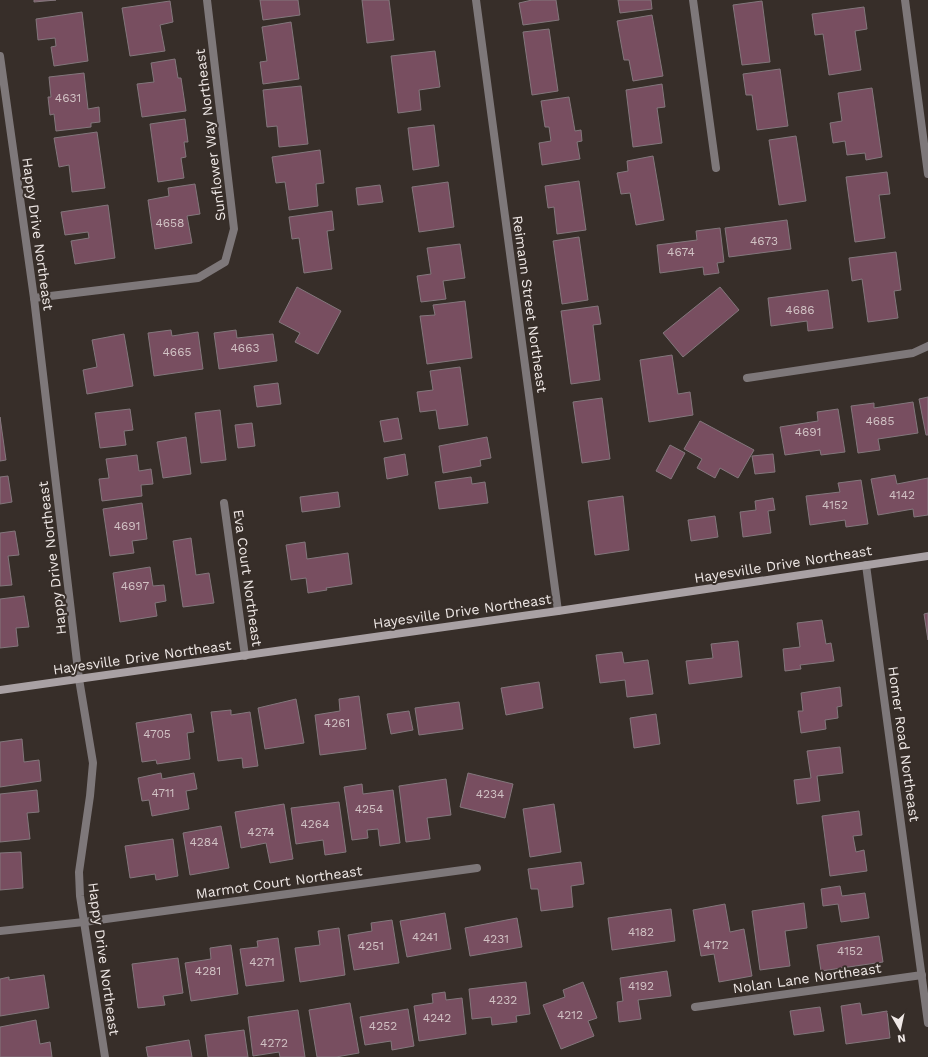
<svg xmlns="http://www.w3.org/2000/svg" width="928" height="1057" font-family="'Work Sans',sans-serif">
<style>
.building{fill:#784e60;stroke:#83777c}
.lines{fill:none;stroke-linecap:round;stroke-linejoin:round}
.street{stroke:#7e787a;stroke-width:8}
.secondary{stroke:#a9a1a4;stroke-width:8}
.labels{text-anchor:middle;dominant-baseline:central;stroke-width:4;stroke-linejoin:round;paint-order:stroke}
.number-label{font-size:12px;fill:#d1c2c4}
.street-label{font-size:14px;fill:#efe8e6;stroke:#372e29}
</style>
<rect width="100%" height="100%" fill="#372e29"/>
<g class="building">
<path d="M34,0H56L34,2Z"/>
<path d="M260,0H298L300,15L263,20Z"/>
<path d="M362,0H389L394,40L367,43Z"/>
<path d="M532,0H556L559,20L523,25L519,3Z"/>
<path d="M618,0H651L652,9L620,13Z"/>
<path d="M170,1L173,22L160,25L165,51L130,56L122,8Z"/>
<path d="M762,1L770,62L742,65L733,5Z"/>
<path d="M864,7L867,29L855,31L861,70L829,75L823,34L815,35L812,14Z"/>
<path d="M82,12L88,61L54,66L51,47L56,46L55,38L38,40L36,19Z"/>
<path d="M652,15L663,76L633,81L629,60H624L617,21Z"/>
<path d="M291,22L299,79L263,84L260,62L267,61L262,27Z"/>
<path d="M549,29L558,91L532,95L523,32Z"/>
<path d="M435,51L440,87L419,90L421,110L398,113L391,56Z"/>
<path d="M175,59L178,78H181L186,111L142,117L137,84L154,82L151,63Z"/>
<path d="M780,69L788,126L757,130L752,95H746L743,74Z"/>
<path d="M84,73L88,109L99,107L100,122L91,123V127L56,131L54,114L50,115L48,97H51L49,77Z"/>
<path d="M662,84L665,107L657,108L662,143L633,147L626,90Z"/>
<path d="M301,86L308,144L279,147L277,126L267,127L263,90Z"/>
<path d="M872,88L882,157L866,160L865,153L847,155L845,141L833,143L830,123L842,121L838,93Z"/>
<path d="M569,97L575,131L581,130L582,141L577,142L580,159L542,165L539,143L551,141L549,127H545L541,101Z"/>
<path d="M185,119L188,142H184L186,157L181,158L184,178L158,182L150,124Z"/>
<path d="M434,125L439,166L413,170L408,128Z"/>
<path d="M97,132L105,188L72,192L69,165L59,167L54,138Z"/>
<path d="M796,136L806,201L779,205L769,140Z"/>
<path d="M320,150L324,183L316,184L318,206L289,210L285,182L276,183L272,157Z"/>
<path d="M653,156L664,220L636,225L630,193L621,194L617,173L628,171L627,161Z"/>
<path d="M887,172L890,194L879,195L885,238L855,242L846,177Z"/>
<path d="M579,181L586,230L557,234L554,207L548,208L545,186Z"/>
<path d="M448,182L454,227L419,232L412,187Z"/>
<path d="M195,184L200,214L187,216L192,243L155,249L148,200L169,196L168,188Z"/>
<path d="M380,185L383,202L358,205L356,188Z"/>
<path d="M108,205L115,258L75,264L71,241L89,238L88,232L65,235L61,212Z"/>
<path d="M332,211L334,230L327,231L332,269L304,273L299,238L292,239L289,217Z"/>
<path d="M787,220L791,249L729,257L725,228Z"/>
<path d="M720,228L724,262L717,263L719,273L704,275L703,267L660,273L657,245L697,240L696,231Z"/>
<path d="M579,237L588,300L562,304L553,241Z"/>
<path d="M460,244L465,278L443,281L446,299L421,302L417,276L431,274L427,248Z"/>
<path d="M896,252L901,290L894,291L898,318L868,322L862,279L852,281L849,258Z"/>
<path d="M297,287L341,311L318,354L295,342L300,333L279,322Z"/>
<path d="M720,287L739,310L683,357L663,333Z"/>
<path d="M828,290L833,328L808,331L807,321L771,326L768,298Z"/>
<path d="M465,301L472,358L427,364L420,316L435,315L433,305Z"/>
<path d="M598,306L601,324L593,325L600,380L571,384L561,311Z"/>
<path d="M171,330L172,336L198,332L203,369L154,376L148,333Z"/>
<path d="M236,330L237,338L273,334L277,361L219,369L214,333Z"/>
<path d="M124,334L133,386L87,394L83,370L97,367L92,340Z"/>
<path d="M672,355L678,394L690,392L693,415L649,422L640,360Z"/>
<path d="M460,367L468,425L439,429L436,410L420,412L417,392L433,390L430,371Z"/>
<path d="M278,383L281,404L257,407L254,386Z"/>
<path d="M928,397V435H926L919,399Z"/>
<path d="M602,398L610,459L582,463L573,402Z"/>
<path d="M913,402L918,433L878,439L880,450L858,453L851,406L874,403V408Z"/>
<path d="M130,409L133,430L124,431L126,445L100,448L95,413Z"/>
<path d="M838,409L845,452L821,455L820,450L785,455L780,427L818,421L817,412Z"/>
<path d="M220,410L226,460L201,463L195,413Z"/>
<path d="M0,417L6,460L0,461Z"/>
<path d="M398,418L402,439L384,442L380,421Z"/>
<path d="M700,421L754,450L738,478L720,468L715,478L697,468L702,459L684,449Z"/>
<path d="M252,423L255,446L238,448L235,425Z"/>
<path d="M186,437L191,474L163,478L157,442Z"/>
<path d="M487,437L491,458L480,460L481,466L443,473L439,446Z"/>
<path d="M670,445L685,453L671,479L656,471Z"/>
<path d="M405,454L408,475L387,479L384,458Z"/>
<path d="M773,454L775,472L755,474L752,456Z"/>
<path d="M137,455L139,471L151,469L153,484L141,485L142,496L102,501L99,479L109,478L106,459Z"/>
<path d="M895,475L897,484L928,478V515L914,517L913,509L878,515L871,479Z"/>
<path d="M8,476L12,502L0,504V477Z"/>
<path d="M471,477L472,484L485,482L488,503L439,509L435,482Z"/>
<path d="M861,480L868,524L846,527L845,520L810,525L806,496L840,492L838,483Z"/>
<path d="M338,492L340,507L302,512L300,497Z"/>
<path d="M623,496L629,550L595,555L588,501Z"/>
<path d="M773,498L775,510L768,511L771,533L743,537L740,512L756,510L755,501Z"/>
<path d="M142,503L147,539L132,541L134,553L110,556L103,509Z"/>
<path d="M715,516L718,537L691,541L688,520Z"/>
<path d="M15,531L19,555L8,556L12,585L0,586V533Z"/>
<path d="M191,538L196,575L209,573L214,603L183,607L173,541Z"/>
<path d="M305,542L307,559L348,553L352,584L326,588L327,590L308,593L306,578L291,580L286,545Z"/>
<path d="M150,567L153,586L164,585L166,601L155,603L157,616L120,622L113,573Z"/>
<path d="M24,596L29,627L16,628L18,646L0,648V599Z"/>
<path d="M928,613V640L924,614Z"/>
<path d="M822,620L826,644L831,643L834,661L800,665L801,669L785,671L783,649L800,647L797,623Z"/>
<path d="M738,641L742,677L689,684L686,661L713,658L711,644Z"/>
<path d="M622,652L624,663L648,660L653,694L627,697L625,680L600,683L596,655Z"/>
<path d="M539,682L543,708L506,715L501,688Z"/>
<path d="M840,687L842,706L837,707L838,718L825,720L826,729L801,733L798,711H803L801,693Z"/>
<path d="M359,696L366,749L320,755L315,715L340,711L339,699Z"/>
<path d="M296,699L304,743L265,749L258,708Z"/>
<path d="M459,702L463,729L419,735L415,708Z"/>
<path d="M231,710V715L250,712L258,766L243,768L242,758L218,761L211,712Z"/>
<path d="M409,711L413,730L391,734L387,714Z"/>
<path d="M191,714L194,732L187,733L190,759L157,764L156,760L142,762L136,723Z"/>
<path d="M656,714L660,744L634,748L630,718Z"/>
<path d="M22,739L24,762L39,760L41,781L0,787V742Z"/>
<path d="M840,747L843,773L817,776L820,801L797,804L794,780L811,778L807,751Z"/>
<path d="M161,773L162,779L194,773L197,789L186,791L189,809L152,816L149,800L142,801L138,778Z"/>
<path d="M468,773L513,784L505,818L460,807Z"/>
<path d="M446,779L451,815L427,818L430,839L406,842L399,786Z"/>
<path d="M362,784L363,794L393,790L400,843L380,846L378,829L367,830L368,838L352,840L344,787Z"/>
<path d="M37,790L39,812L27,813L30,839L0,842V794Z"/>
<path d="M339,802L346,852L325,855L323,840L296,844L291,808Z"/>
<path d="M284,804L293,859L270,863L266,843L241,848L235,812Z"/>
<path d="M554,804L561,852L530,857L523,809Z"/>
<path d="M859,811L862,835L853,836L856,852L864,850L867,871L830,876L822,816Z"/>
<path d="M221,826L229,868L190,875L183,833Z"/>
<path d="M173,839L178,876L156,880L155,874L130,878L125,846Z"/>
<path d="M21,852L23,888L0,890V853Z"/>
<path d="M581,862L584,884L571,886L573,907L541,911L538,889H531L528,869Z"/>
<path d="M840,886L842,896L865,893L869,918L841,922L838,904L823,906L821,889Z"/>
<path d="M804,903L807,928L785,931L790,966L760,970L752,911Z"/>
<path d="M725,904L730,932L744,929L752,976L719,982L714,954L701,956L693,910Z"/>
<path d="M671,909L675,941L612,950L608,918Z"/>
<path d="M445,913L451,949L407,957L400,921Z"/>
<path d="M517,918L522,947L470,956L465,928Z"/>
<path d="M392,920L399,963L354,970L348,935L372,931L371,923Z"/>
<path d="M339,928L345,975L300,982L295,948L320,945L318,931Z"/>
<path d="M879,936L883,962L821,971L817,945Z"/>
<path d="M278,938L284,981L246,986L240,949L258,947L257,941Z"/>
<path d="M231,945L238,994L191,1001L185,963L211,959L210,948Z"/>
<path d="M178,958L183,993L163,996L165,1005L138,1008L132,964Z"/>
<path d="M667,971L671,996L638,1000L641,1019L619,1022L617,1002L623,1001L620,978Z"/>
<path d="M44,975L49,1008L0,1016V979L9,977V980Z"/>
<path d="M526,982L530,1014L516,1016L517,1022L492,1025L491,1017L472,1019L469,989Z"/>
<path d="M583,982L597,1018L588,1021L594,1036L561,1049L543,1005L565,997L563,990Z"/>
<path d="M445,992L446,1000L462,998L466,1034L419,1041L414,1006L433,1003L432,994Z"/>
<path d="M350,1003L359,1053L336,1057H317L309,1010Z"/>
<path d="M860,1003L862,1015L887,1011L890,1038L846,1044L841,1006Z"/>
<path d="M820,1007L824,1031L794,1035L790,1011Z"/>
<path d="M408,1009L414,1046L392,1050L391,1041L365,1045L360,1017Z"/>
<path d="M298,1010L305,1057H280L279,1052L253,1056L248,1017Z"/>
<path d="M36,1020L40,1044L50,1042L52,1057H0V1027Z"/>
<path d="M244,1030L248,1057H208L205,1035Z"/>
<path d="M189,1040L192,1057H148L146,1047Z"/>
</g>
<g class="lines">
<g class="street">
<path d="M476,0L558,611"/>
<path d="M693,0L716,168"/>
<path d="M905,0L928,174"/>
<path d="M0,56L34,298L79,679L93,763L90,796L79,872L80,896L105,1057"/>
<path d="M34,298L198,278L225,262L234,229L207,0"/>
<path d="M747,378L913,353L928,346"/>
<path d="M224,503L245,656"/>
<path d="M866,565L928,1023"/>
<path d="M0,931L84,922L477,868"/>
<path d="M695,1007L922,975"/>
</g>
<path class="secondary" d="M0,690L558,611L928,556"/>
</g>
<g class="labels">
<g class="number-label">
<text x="68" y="98">4631</text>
<text x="170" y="223">4658</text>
<text x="764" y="241">4673</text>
<text x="681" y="252">4674</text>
<text x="800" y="310">4686</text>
<text x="245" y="348">4663</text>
<text x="177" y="352">4665</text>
<text x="880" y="421">4685</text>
<text x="808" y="432">4691</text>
<text x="902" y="495">4142</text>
<text x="835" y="505">4152</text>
<text x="127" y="526">4691</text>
<text x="135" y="586">4697</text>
<text x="337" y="723">4261</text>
<text x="157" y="734">4705</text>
<text x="163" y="793">4711</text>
<text x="490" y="794">4234</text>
<text x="369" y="809">4254</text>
<text x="315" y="824">4264</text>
<text x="261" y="832">4274</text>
<text x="204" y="842">4284</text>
<text x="641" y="932">4182</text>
<text x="425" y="937">4241</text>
<text x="496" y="939">4231</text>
<text x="716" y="945">4172</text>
<text x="371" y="946">4251</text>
<text x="850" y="951">4152</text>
<text x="262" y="962">4271</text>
<text x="208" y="971">4281</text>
<text x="641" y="986">4192</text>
<text x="503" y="1000">4232</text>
<text x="570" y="1015">4212</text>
<text x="437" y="1018">4242</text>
<text x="383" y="1026">4252</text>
<text x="274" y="1043">4272</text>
</g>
<g class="street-label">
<text transform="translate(210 135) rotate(-97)">Sunflower Way Northeast</text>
<text transform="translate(38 234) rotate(82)">Happy Drive Northeast</text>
<text transform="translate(530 304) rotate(82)">Reimann Street Northeast</text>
<text transform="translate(52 558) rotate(-97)">Happy Drive Northeast</text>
<text transform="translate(783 564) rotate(-9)">Hayesville Drive Northeast</text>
<text transform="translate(248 578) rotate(82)">Eva Court Northeast</text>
<text transform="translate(462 611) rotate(-8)">Hayesville Drive Northeast</text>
<text transform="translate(142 657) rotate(-8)">Hayesville Drive Northeast</text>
<text transform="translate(904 744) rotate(82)">Homer Road Northeast</text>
<text transform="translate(279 882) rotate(-8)">Marmot Court Northeast</text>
<text transform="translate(104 959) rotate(82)">Happy Drive Northeast</text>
<text transform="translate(807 978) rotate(-8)">Nolan Lane Northeast</text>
</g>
</g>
<g transform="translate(900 1029) rotate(171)" stroke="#372e29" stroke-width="3" paint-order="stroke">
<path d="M0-3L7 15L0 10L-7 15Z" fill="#efe8e6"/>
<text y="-6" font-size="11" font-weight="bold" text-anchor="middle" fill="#efe8e6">N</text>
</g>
</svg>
